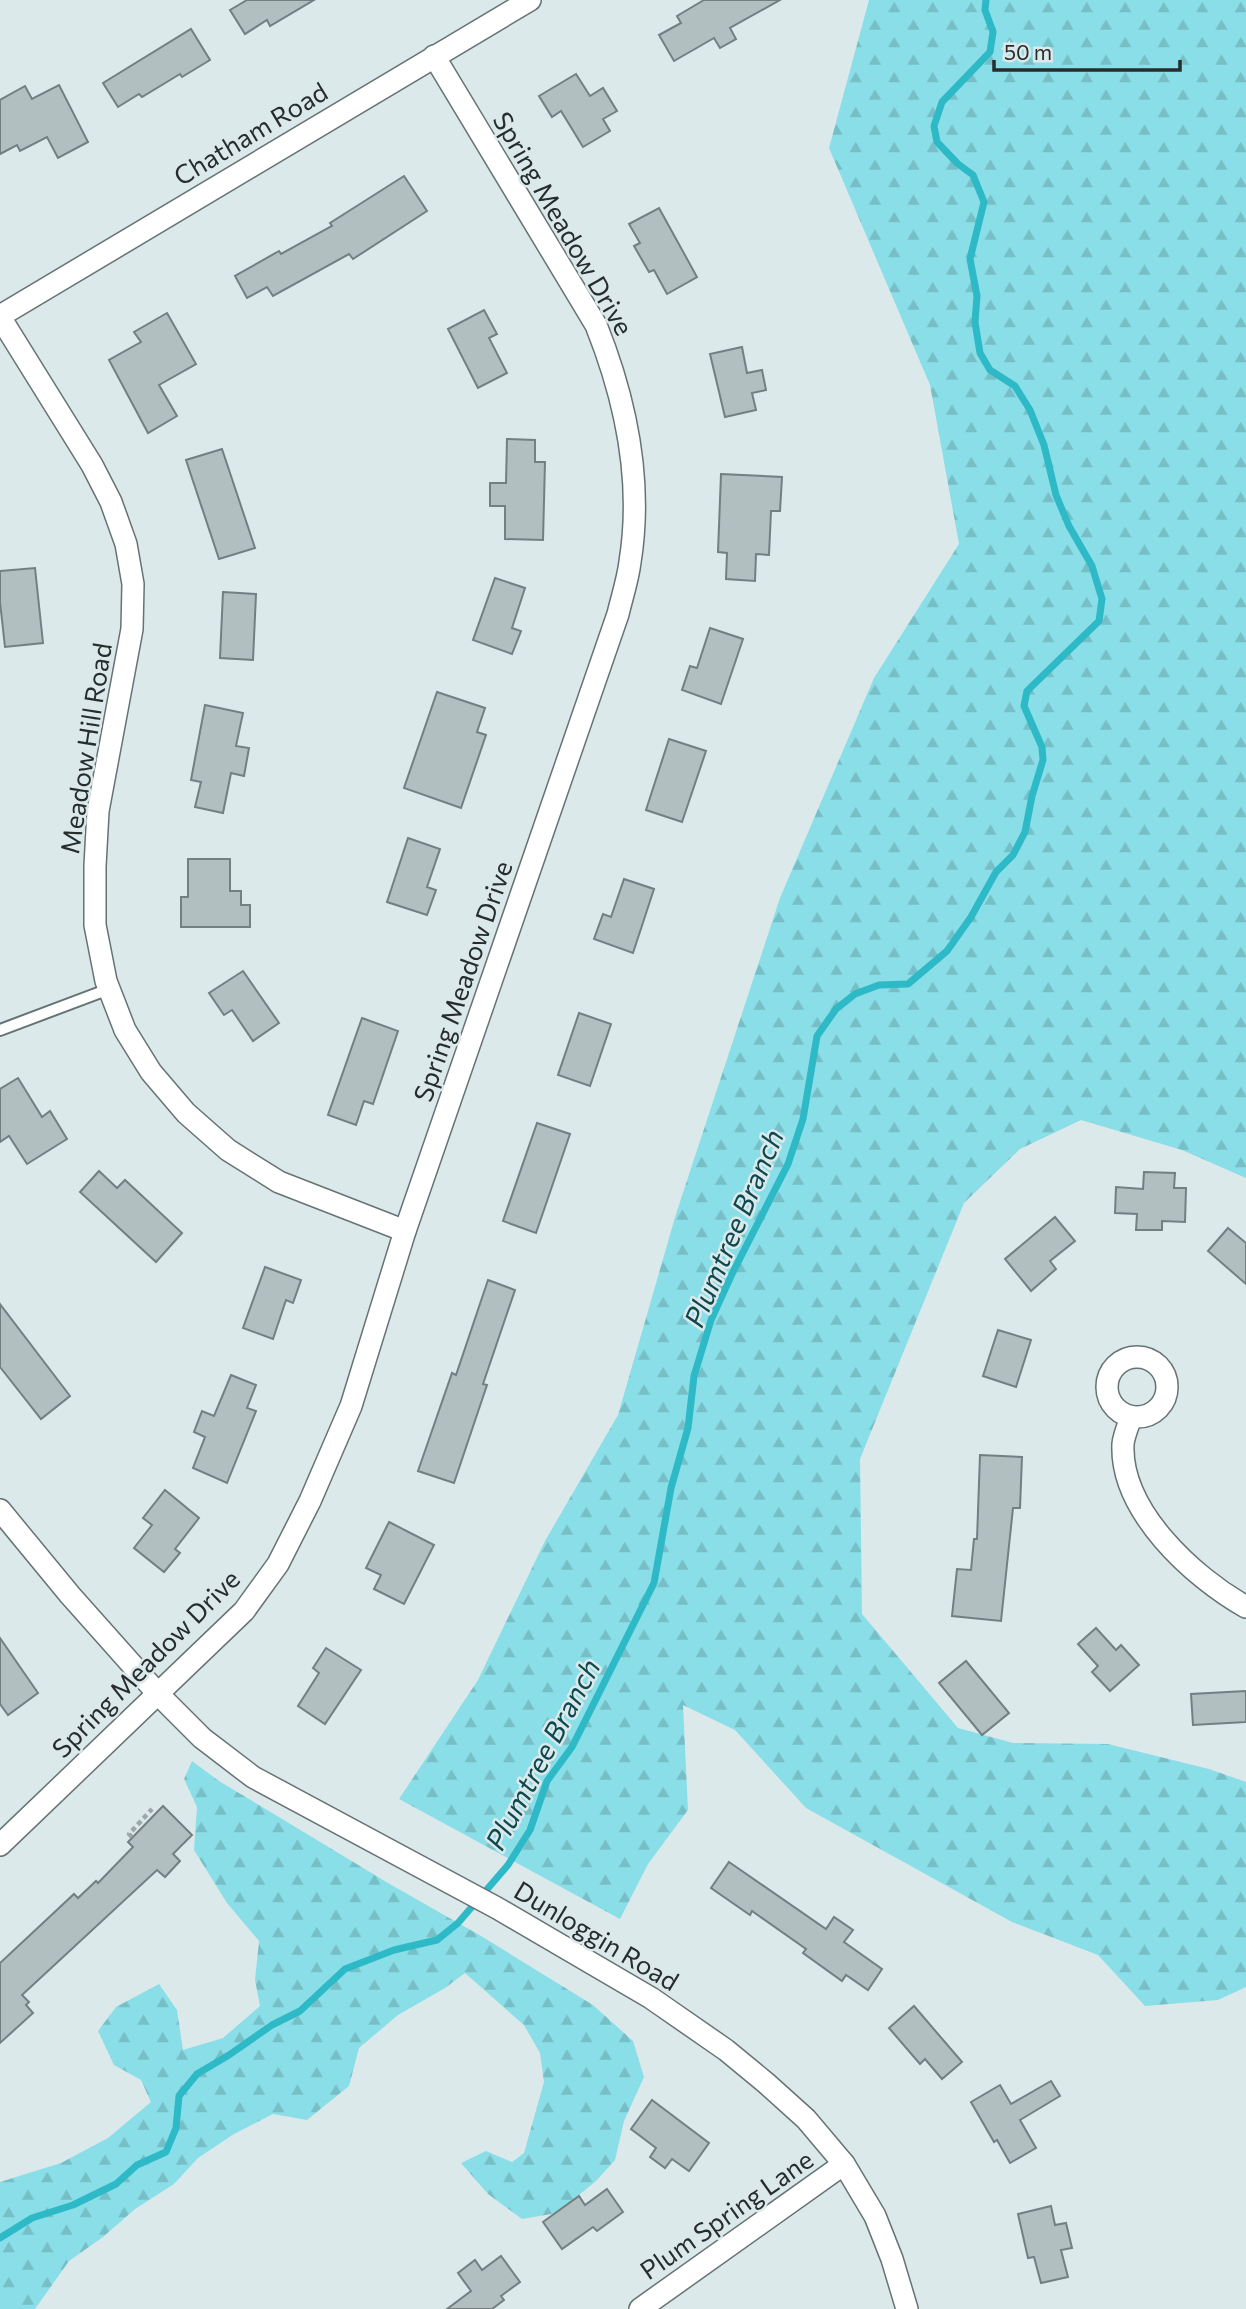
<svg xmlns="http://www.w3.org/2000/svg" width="1246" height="2309" font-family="Commissioner,sans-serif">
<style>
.forest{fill:url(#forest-firs)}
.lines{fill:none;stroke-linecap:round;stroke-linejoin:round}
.stream{stroke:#2eb9c7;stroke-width:7}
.building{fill:#b2bfc1;stroke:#737f81;stroke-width:2}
.lane-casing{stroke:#667374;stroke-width:14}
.street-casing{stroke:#667374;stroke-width:24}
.path{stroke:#9da7a9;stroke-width:4.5;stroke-dasharray:5 3.5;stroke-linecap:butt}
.lane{stroke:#fff;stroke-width:10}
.street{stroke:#fff;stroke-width:21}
.labels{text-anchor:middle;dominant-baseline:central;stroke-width:5;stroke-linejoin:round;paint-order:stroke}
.street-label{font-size:26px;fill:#272c2d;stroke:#dbe9eb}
.water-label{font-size:28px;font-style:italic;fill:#0e484e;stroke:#dbe9eb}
</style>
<defs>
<pattern id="forest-firs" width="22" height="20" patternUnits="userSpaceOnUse" patternTransform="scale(1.75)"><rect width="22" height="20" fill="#8adee8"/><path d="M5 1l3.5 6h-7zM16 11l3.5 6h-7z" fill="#77bfc7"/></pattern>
</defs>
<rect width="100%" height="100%" fill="#dbe9eb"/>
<g class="forest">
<path d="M869,0H1246V1178L1182,1150L1081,1120L1020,1149L964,1203L860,1459L862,1614L958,1728L1013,1743L1108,1744L1209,1769L1246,1782V1987L1218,2000L1145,2006L1098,1955L1012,1922L806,1808L735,1730L683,1705L688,1810L648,1864L620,1919L399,1799L478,1680L545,1541L618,1415L676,1214L780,898L874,678L959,544L930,385L829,148Z"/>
<path d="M192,1761L219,1781L388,1883L481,1936L593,2005L633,2041L644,2077L624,2121L615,2160L596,2181L557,2213L522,2219L488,2194L461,2163L486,2151L512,2162L524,2153L544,2082L540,2053L524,2025L465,1973L445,1988L398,2015L359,2048L349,2086L307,2120L273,2114L234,2134L198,2158L174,2184L135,2209L103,2237L69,2261L35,2309H0V2182L61,2163L108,2138L151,2102L141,2080L114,2065L98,2031L116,2007L159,1984L177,2010L183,2050L223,2038L260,2006L255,1980L259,1941L227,1903L194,1850L197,1807L184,1779Z"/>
</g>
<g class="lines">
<path class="stream" d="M0,2238L32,2218L73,2205L116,2184L137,2165L166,2152L176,2128L179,2096L197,2074L229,2055L272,2025L300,2011L345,1969L394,1950L437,1940L458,1923L508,1865L530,1830L547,1781L572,1747L654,1583L671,1488L688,1428L694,1376L711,1320L732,1274L788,1164L803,1119L817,1036L836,1009L855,994L879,985L908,984L947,951L971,917L996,872L1013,855L1025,832L1032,796L1043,760L1042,747L1024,706L1027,691L1099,621L1102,599L1092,566L1069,526L1056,495L1044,445L1030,410L1015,386L990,370L980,353L975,322L977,296L970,259L984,202L973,175L958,164L937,142L934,126L942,102L990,52L993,32L985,10L986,0"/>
</g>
<g class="building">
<path d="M247,0H314L270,26L267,20L245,34L230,10Z"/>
<path d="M704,0H780L730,28L736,39L720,48L714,38L674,61L659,35L681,23L677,16Z"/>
<path d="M191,29L210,60L182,77L180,74L142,97L139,94L118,107L103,83Z"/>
<path d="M576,74L590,96L603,88L617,111L603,119L610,131L583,147L561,111L552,117L539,96Z"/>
<path d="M59,85L88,142L58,158L47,137L20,151L17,145L0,154V100L25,86L32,99Z"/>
<path d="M404,176L427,211L353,259L349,254L273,296L267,287L247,298L235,276L279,251L281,254L332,226L330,223Z"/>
<path d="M659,208L697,277L667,294L654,270L649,272L634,246L640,243L629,224Z"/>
<path d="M484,310L497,334L489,338L507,373L478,388L448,329Z"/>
<path d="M167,313L196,364L159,385L177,416L148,433L109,360L141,342L134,332Z"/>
<path d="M742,347L747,373L762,370L766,390L752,393L756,410L725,417L710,354Z"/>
<path d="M507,439L535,440V462H545L543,540L505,539V506H490V483H506Z"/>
<path d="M222,449L255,548L219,559L186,460Z"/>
<path d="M721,474L782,477L780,511H771L769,555L756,554L755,581L726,579L727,553L718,552Z"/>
<path d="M35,568L43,643L5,647L0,602V571Z"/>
<path d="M495,578L525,588L512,628L521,631L512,654L473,640Z"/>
<path d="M223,592L256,594L253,660L220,658Z"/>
<path d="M710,628L743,639L721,704L682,690L690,666L697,668Z"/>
<path d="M437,692L485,708L477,732L486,735L461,808L404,788Z"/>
<path d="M205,705L243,713L236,746L249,748L244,776L231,773L223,813L195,807L201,782L191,780Z"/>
<path d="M669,739L706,751L682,822L646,810Z"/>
<path d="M408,838L440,849L427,887L436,890L427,915L387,902Z"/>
<path d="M188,859H230V891H241V905H250V927H181V897H188Z"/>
<path d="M624,879L654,889L633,953L594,939L603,914L611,917Z"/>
<path d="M243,971L279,1023L253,1041L232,1010L224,1015L209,993Z"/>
<path d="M579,1013L611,1024L590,1086L558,1075Z"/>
<path d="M362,1018L398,1031L373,1104L364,1101L356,1125L328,1115Z"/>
<path d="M18,1078L42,1117L50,1111L67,1139L27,1164L9,1136L0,1142V1089Z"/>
<path d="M537,1123L570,1134L536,1233L503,1221Z"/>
<path d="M99,1171L117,1188L125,1180L182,1233L156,1262L80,1192Z"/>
<path d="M1144,1172L1175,1173L1174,1188H1186L1185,1222L1162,1221V1230H1136L1137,1214L1115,1213L1116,1187L1143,1189Z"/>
<path d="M1055,1217L1075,1241L1050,1261L1056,1269L1031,1291L1005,1259Z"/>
<path d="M1228,1228L1246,1243V1284L1208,1251Z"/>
<path d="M265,1267L301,1280L293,1303L286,1300L273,1339L243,1328Z"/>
<path d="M488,1280L515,1290L483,1384L487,1385L454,1483L418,1471L452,1373L456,1375Z"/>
<path d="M0,1304L70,1396L41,1419L0,1367Z"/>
<path d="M998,1330L1031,1340L1016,1387L983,1376Z"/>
<path d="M231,1375L256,1385L247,1408L256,1411L227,1483L193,1468L205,1437L194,1432L202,1411L214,1416Z"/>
<path d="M980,1455L1022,1457L1020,1508H1013L1001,1621L952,1616L957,1569L971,1570L974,1539H977Z"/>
<path d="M165,1490L199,1518L175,1549L180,1553L164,1572L134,1548L152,1525L143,1518Z"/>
<path d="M389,1522L434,1545L404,1604L374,1589L381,1575L366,1568Z"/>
<path d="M1096,1628L1116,1650L1121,1645L1139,1665L1110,1691L1092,1672L1098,1666L1078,1644Z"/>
<path d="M0,1638L38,1693L8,1715L0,1704Z"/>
<path d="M326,1648L361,1670L325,1724L298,1706L319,1673L313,1668Z"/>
<path d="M966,1661L1009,1713L982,1735L939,1683Z"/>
<path d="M1246,1691V1722L1193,1725L1191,1694Z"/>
<path d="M163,1806L192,1835L173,1854L180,1861L165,1877L157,1870L22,1995L29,2002L26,2005L33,2013L0,2043V1963L74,1894L78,1898L96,1881L98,1883L133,1847L128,1842Z"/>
<path d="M729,1862L826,1929L834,1917L853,1930L844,1942L882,1969L868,1990L846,1975L842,1981L803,1953L806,1949L752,1911L750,1915L711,1888Z"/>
<path d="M914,2006L962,2062L942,2079L925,2059L920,2064L889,2028Z"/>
<path d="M1051,2081L1060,2096L1020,2120L1036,2148L1010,2163L997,2140L994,2142L971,2102L1000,2085L1011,2104Z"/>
<path d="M652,2100L709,2143L689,2171L672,2159L665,2168L650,2157L656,2148L631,2129Z"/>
<path d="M607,2189L623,2212L597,2231L593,2227L562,2249L543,2222L579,2196L585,2205Z"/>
<path d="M1051,2206L1055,2225L1066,2223L1072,2248L1061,2250L1068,2277L1041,2283L1034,2257L1028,2258L1018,2214Z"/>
<path d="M501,2256L520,2282L501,2296L504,2300L492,2309H447L471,2291L458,2273L475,2260L482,2270Z"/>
</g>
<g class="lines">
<defs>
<path id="lane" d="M0,1030L109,989"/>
<g id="street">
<path d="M0,316L530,0"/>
<path d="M0,317L92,465L111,502L126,544L133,584L132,629L98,811L95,866V925L106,981L125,1030L151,1072L186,1113L228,1150L279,1182L405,1231"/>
<circle cx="1137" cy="1387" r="30"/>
<path d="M1131,1418C1128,1426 1124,1435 1123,1444C1120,1511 1193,1577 1246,1607"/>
<path d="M0,1510L70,1595L159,1695L202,1738L253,1777L497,1908L651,1998L726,2050L766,2083L806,2119L844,2164L875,2216L892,2259L907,2309"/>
<path d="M0,1845L244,1611L278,1564L310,1501L351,1406L405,1231L618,614C622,597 628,579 630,562C643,481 626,400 596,325L434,56"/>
<path d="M640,2309L844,2164"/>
</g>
</defs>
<use href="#lane" class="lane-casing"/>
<use href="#street" class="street-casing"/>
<path class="path" d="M132,1837L129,1834L152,1809"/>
<use href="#lane" class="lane"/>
<use href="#street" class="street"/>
</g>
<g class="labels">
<g class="street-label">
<text transform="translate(250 133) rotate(-31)">Chatham Road</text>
<text transform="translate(564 223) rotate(60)">Spring Meadow Drive</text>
<text transform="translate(85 748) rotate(-81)">Meadow Hill Road</text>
<text transform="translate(462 981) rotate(-71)">Spring Meadow Drive</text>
<text transform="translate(145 1663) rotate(-45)">Spring Meadow Drive</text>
<text transform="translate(597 1935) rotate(31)">Dunloggin Road</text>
<text transform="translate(726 2214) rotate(-35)">Plum Spring Lane</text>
</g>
<g class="water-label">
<text transform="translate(733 1228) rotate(-67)">Plumtree Branch</text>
<text transform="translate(542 1754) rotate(-62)">Plumtree Branch</text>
</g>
</g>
<path d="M994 60v10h186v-10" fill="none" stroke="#272c2d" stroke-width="3.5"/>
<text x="1004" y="60" font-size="21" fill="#272c2d" stroke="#dbe9eb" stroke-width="5" paint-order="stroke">50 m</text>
</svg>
